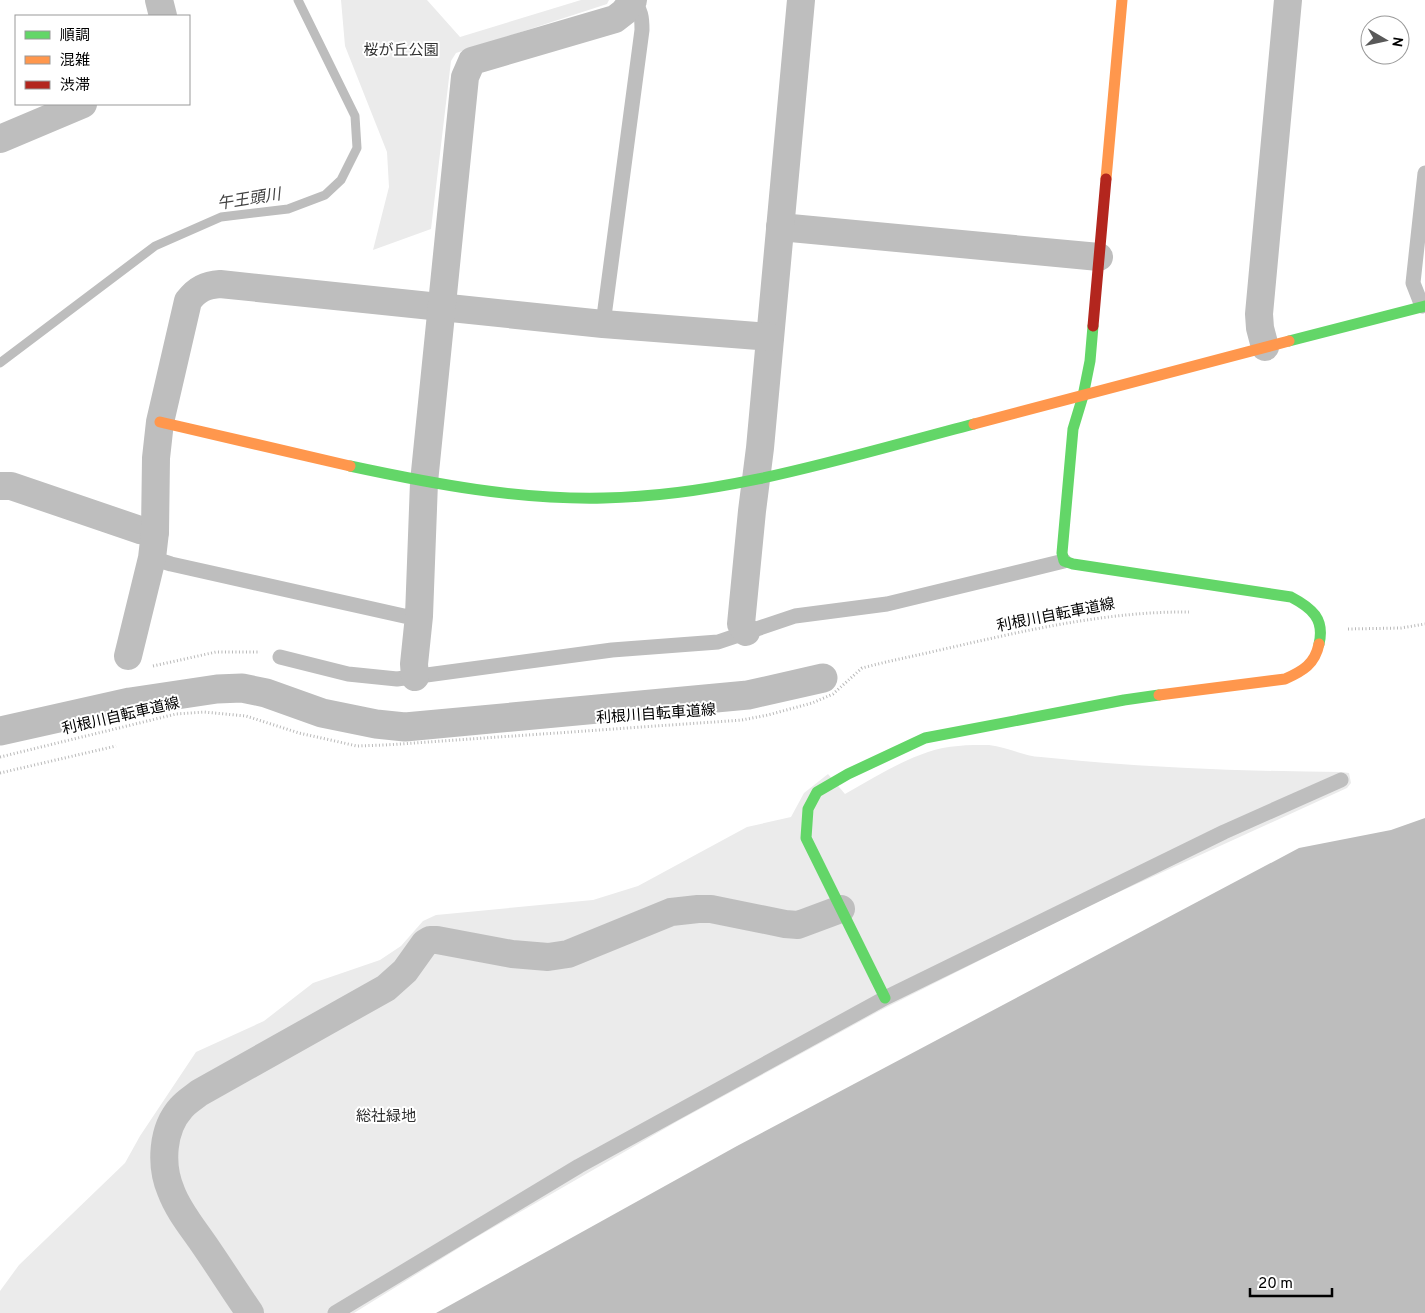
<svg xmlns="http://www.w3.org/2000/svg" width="1425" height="1313" font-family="Overpass,'Noto Sans JP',sans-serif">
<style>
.green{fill:#ebebeb}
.water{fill:#bdbdbd}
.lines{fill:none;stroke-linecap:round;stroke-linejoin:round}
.stream{stroke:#bdbdbd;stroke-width:9}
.canal{stroke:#bdbdbd;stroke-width:29}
.path{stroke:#b9b9b9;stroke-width:3;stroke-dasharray:1 2.5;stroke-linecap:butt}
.lane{stroke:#bebebe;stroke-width:15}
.street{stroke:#bebebe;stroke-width:28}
.fast{stroke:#63d668;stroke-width:11}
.slow{stroke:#ff974d;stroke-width:11}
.jam{stroke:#b3261e;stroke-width:11}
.labels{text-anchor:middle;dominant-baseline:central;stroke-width:4;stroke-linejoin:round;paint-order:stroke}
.park-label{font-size:15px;fill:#313131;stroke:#fff}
.street-label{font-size:15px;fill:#000;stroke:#fff}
.water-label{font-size:16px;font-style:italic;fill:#424242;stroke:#fff}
</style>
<rect width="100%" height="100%" fill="#fff"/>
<g class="green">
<path d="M341,0H427L460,37L581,0H609L607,4L456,53L451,61L431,229L373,250L389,187L387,152L345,46Z"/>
<path d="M989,745C1007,747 1023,756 1041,757C1141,768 1241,771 1342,772L1349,773L1351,783L1347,788L1084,908L881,1010L678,1121L475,1238L354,1313H0V1291L19,1265L125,1163L140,1136L196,1052L264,1021L313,983L380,960L401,946L423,921L436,915L593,900L638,886L747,827L791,817L804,793L828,774L845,794C872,779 898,762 928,752C947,745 969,745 989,745Z"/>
</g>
<path class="water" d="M1425,818V1313H436L737,1146L1299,848L1391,830Z"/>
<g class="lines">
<path class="stream" d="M0,363L155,246L221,217L288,209L325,195L341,180L357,148L355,116L298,0"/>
<path class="canal" d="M0,731L130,702L217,689L242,688L266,693L322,713L376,724L405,727L748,695L823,678"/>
<g class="path">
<path d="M1348,629L1401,628L1425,624"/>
<path d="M153,666L216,652H260"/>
<path d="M0,757L176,714L204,712L246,716L299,733L357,746L385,745L742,720L768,715L812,703L833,694L862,668L886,662C985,641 1088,611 1189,612"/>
<path d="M0,773L116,746"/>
</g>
<g class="lane">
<path d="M1422,306L1413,283L1425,173"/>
<path d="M603,324L642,30C642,17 641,10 633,0"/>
<path d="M152,558L171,564L404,616H419"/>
<path d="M280,657L348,674L397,679L612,650L718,642L795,616L887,604L1064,561"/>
<path d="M335,1313L579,1166L885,998L1224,832L1341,780"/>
</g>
<g class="street">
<path d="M159,0L163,16"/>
<path d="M0,139L83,104"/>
<path d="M780,227L1099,257"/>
<path d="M1265,347L1260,328L1259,314L1288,0"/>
<path d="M0,486H11L140,530L155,532"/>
<path d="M746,632L741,624L752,511L760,448L801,0"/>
<path d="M128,656L152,558L155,532L156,458L160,422L188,301C197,289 206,285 220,284L603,324L770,337"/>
<path d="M415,677L414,664L419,616L424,482L465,77L472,61L615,19L624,12L633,0"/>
<path d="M250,1313C234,1290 219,1266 203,1243C192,1227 178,1210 171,1191C160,1165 162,1129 181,1108C186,1102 193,1098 199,1093L386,988L405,971L425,943L430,940H437L512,954L548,957L568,954L671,912L698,909H711L785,924L798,925L841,909"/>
</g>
<g class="fast">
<path d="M1093,326L1090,361L1083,396L1073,429L1062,553L1064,561L1073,564L1291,597C1312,608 1325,619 1319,644"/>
<path d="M1289,341L1425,306"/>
<path d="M350,466C434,484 518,500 604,498C728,496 854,455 974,424"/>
<path d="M885,998L806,838L808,809L817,792L848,774L925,738L1124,700L1159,695"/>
</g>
<g class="slow">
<path d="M1106,179L1122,0"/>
<path d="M160,422L350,466"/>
<path d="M974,424L1289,341"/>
<path d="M1159,695L1285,679C1303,671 1315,664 1319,644"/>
</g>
<path class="jam" d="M1093,326L1106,179"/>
</g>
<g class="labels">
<g class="park-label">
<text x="401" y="51">桜が丘公園</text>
<text x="386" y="1117">総社緑地</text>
</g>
<g class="street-label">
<text transform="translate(1056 616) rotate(-11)">利根川自転車道線</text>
<text transform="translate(656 715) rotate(-4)">利根川自転車道線</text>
<text transform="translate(121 717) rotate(-13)">利根川自転車道線</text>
</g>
<g class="water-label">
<text transform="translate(249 200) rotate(-9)">午王頭川</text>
</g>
</g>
<rect x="15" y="15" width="175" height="90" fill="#ffffff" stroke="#999999"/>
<rect x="25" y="31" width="25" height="8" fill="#63d668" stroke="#999999"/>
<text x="60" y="40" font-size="15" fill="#000000">順調</text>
<rect x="25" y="56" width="25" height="8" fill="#ff974d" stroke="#999999"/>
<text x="60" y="65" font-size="15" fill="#000000">混雑</text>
<rect x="25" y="81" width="25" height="8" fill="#b3261e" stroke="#999999"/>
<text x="60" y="90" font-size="15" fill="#000000">渋滞</text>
<g transform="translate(1385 40) rotate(99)"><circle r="24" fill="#ffffff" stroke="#999999"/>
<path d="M0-4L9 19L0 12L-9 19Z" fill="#595959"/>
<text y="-8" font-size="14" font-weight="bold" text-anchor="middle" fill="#000000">N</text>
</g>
<path d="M1250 1288v8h82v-8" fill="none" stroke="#000000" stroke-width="2.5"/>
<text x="1258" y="1288" font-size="15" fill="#000000" stroke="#ffffff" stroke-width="4" paint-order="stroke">20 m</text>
</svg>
